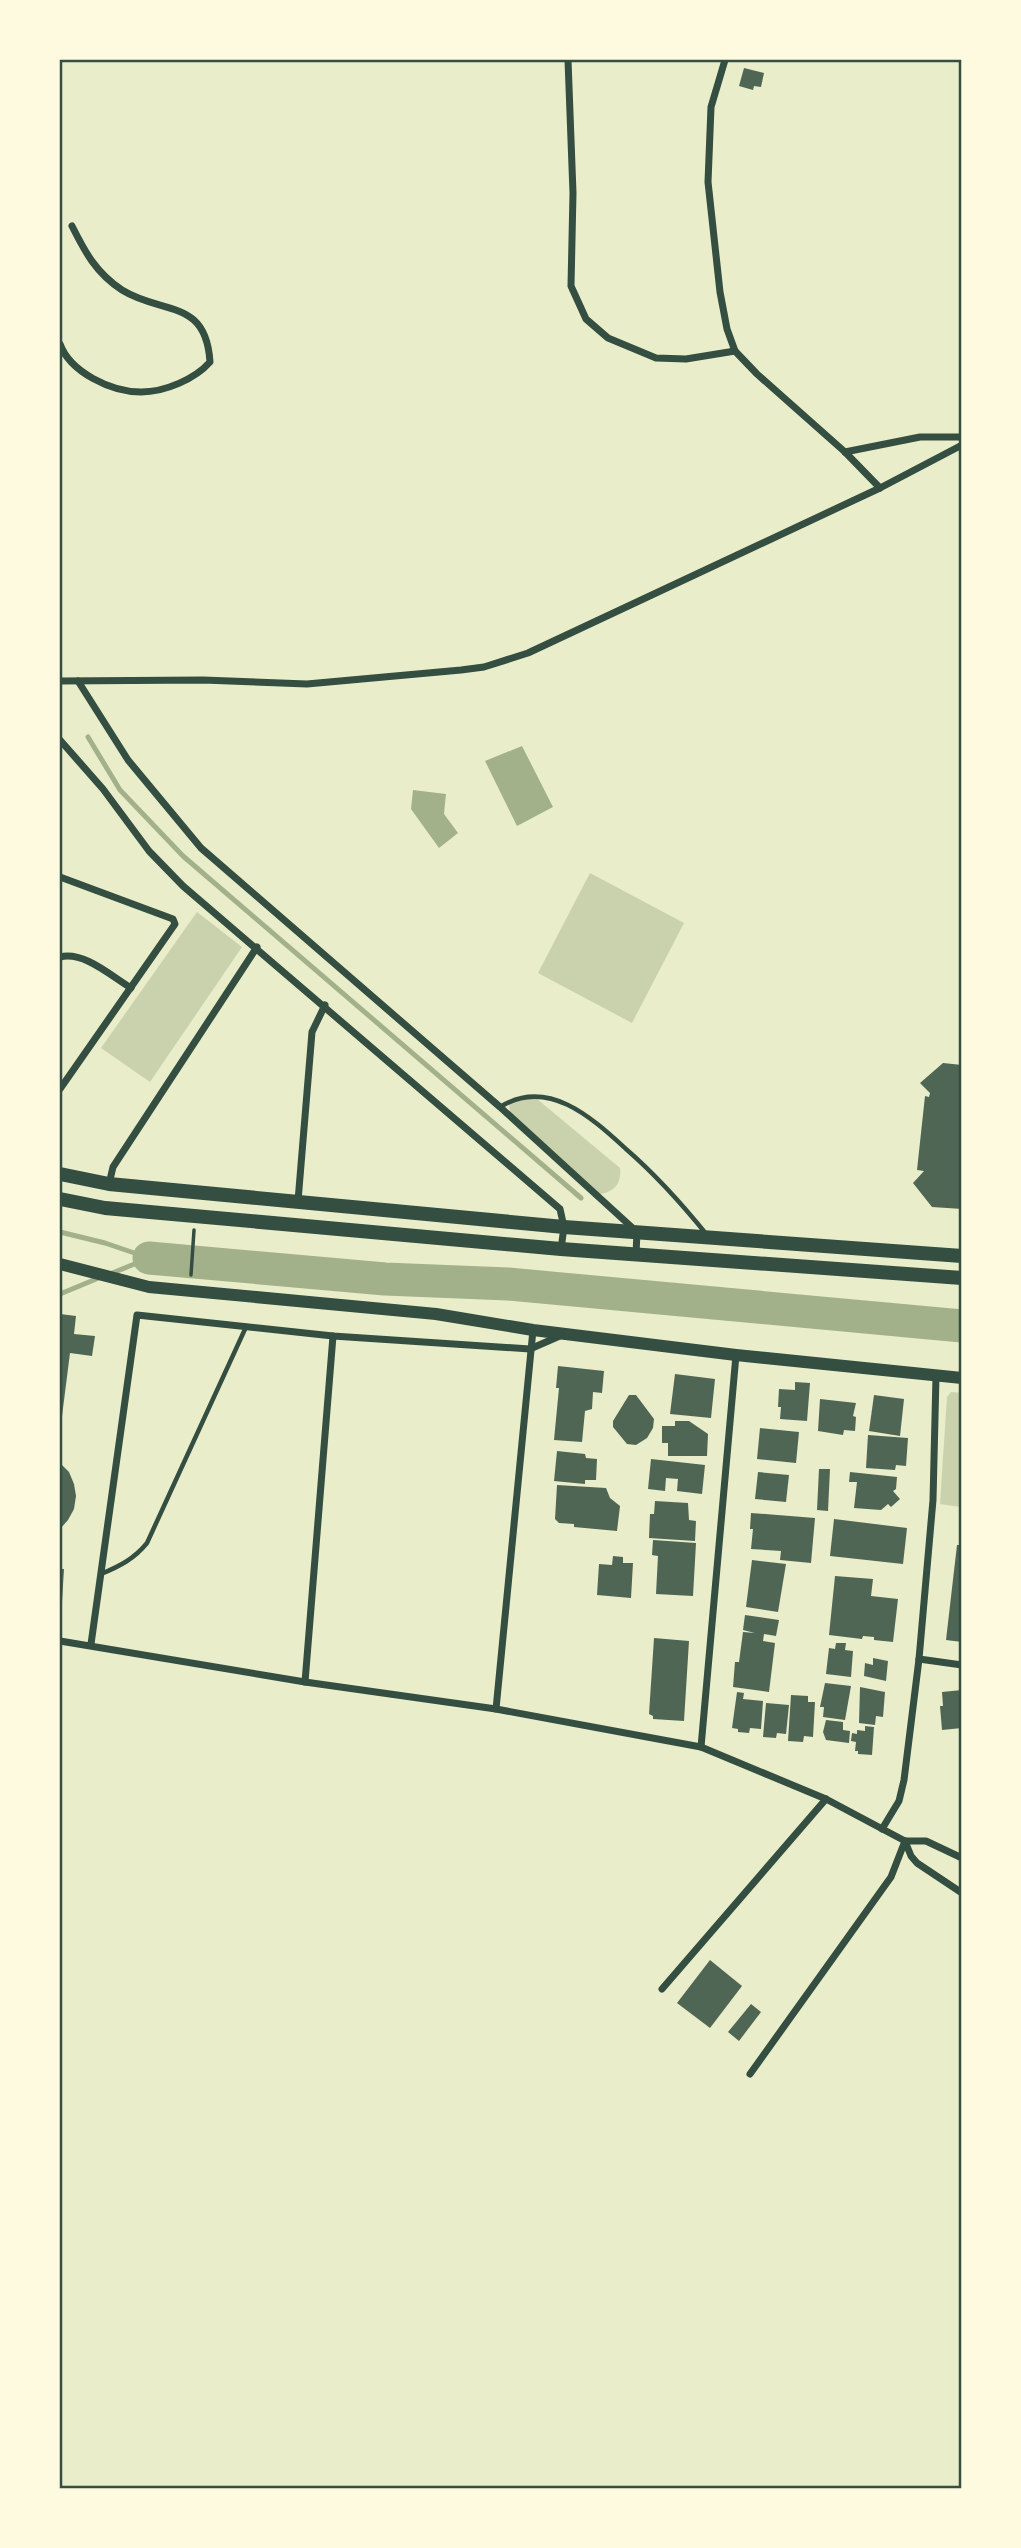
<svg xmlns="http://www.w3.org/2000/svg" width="1021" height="2548" font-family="'Noto Serif',serif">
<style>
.green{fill:#cad2ad}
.water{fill:#a3b18a}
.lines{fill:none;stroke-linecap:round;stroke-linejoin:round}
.stream{stroke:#a3b18a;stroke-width:5}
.river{stroke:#a3b18a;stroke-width:33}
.building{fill:#4f6655}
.path{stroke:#344e41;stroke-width:3.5}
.service{stroke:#344e41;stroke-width:4.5}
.minor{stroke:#344e41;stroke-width:7}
.tertiary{stroke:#344e41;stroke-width:12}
.secondary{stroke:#344e41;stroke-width:14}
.neatline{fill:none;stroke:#344e41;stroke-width:2.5}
</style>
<rect width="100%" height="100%" fill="#e9edc9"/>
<g class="green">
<path d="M590,873L684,923L632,1023L538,973Z"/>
<path d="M197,912L242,947L150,1082L101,1048Z"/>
<path d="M513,1098L537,1099L620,1168C622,1186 612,1193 595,1195L514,1122L509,1107Z"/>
<path d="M951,1392L961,1393V1507L940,1504L947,1397Z"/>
</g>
<g class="water">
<path d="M522,746L553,807L517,826L485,761Z"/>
<path d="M413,790L446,794L444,814L458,833L439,848L411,809Z"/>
</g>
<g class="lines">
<g class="stream">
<path d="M88,737L120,790L183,856L581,1198"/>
<path d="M60,1232L105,1243L149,1258"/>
<path d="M110,1274L149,1258"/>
<path d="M60,1294L101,1277"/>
</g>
<path class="river" d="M149,1258L385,1279L508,1284L962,1326"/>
</g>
<g class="building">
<path d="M744,68L764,73L761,87L754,86L753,90L739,86Z"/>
<path d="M943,1063L962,1065V1209L932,1207L913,1183L924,1171L917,1170L925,1096L929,1097L930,1093L920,1083Z"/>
<path d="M60,1314L76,1316L74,1334L95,1336L92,1356L70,1353L61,1424Z"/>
<path d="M558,1366L604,1371L602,1393L593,1392L592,1409L585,1411L582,1442L554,1440L559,1388H556Z"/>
<path d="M675,1374L715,1379L711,1418L670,1414Z"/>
<path d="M795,1382L810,1383L807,1421L780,1419L781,1407H778L779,1389L795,1390Z"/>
<path d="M629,1395H636L654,1419L653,1428L647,1438L636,1445L627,1444L613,1427V1421Z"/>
<path d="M874,1395L904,1399L900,1436L869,1431Z"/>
<path d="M820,1399L856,1403L853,1416L856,1417L855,1431L844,1430L843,1435L818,1431Z"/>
<path d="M675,1421H689L708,1434L707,1456H668V1443H662V1426H675Z"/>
<path d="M760,1428L799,1432L796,1463L757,1459Z"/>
<path d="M868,1435L908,1438L906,1466L896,1465L895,1470L866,1468Z"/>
<path d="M557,1451L585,1454L586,1458L597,1459L596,1480H585V1484L554,1481Z"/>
<path d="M651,1459L705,1465L702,1494L677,1491L678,1479L666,1478L665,1491L648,1489Z"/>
<path d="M60,1463L69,1472L74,1484L76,1496L74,1509L68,1520L60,1529Z"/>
<path d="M819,1469H830L828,1511L817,1510Z"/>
<path d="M758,1472L789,1475L786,1502L755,1499Z"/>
<path d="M850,1472L897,1477L896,1489L893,1491L900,1499L891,1507L888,1504L881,1510L854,1508L857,1482H849Z"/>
<path d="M557,1485L606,1488L610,1498L620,1506L617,1531L574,1527V1524L559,1523L555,1519Z"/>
<path d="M655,1501L688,1503L689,1520L696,1521L695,1541L649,1538L650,1514H654Z"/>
<path d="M751,1513L815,1518L811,1563L780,1560L781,1551L751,1549L753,1529H750Z"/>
<path d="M834,1519L907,1528L903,1564L830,1556Z"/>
<path d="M653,1540L696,1543L693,1596L656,1594L658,1556L652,1555Z"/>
<path d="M957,1545H962V1642L946,1640Z"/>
<path d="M613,1556L623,1557V1563H633L631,1598L597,1595L599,1564L612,1565Z"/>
<path d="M752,1560L786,1564L778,1612L746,1607Z"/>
<path d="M60,1569H64L62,1602H60Z"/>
<path d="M835,1576L873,1579L871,1596L898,1599L893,1642L874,1640V1637L863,1636L862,1639L829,1635Z"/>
<path d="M745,1615L779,1620L776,1636L764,1634L763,1641L775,1643L769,1692L733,1687L735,1662H739L743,1632L755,1633L743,1630Z"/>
<path d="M654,1638L689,1641L684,1721L653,1719V1716L649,1714Z"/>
<path d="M836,1643H846L845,1650L853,1651L851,1677L826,1674L829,1648L835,1649Z"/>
<path d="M873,1658L888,1661L886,1681L864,1676L865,1663L873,1665Z"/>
<path d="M825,1683L851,1686L845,1720L823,1717L824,1707H820Z"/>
<path d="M860,1687L885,1692L883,1717L876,1716L875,1725L859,1723Z"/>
<path d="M962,1690V1728L942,1730L940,1706H943L942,1692Z"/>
<path d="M737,1692L744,1693L743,1699L763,1701L761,1729L750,1728L749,1733L738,1732V1729L732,1728Z"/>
<path d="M791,1695L808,1696V1702H815L813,1737L804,1736L803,1742L788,1741Z"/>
<path d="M766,1703L789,1705L786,1734L777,1733L776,1738L763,1737Z"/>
<path d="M826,1720L843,1722V1730L850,1731L849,1743L826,1740L823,1732Z"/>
<path d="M865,1726L874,1727L872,1755L858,1754V1751H855L856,1742L851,1741L852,1733L857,1734V1730L865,1731Z"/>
<path d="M710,1960L742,1986L710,2028L677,2003Z"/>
<path d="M751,2004L761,2012L739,2041L728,2032Z"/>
</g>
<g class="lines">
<path class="path" d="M191,1275L194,1230"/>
<g class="service">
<path d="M500,1107C548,1077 592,1118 626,1149C656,1175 682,1204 707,1235"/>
<path d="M101,1574C120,1566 134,1559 147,1543L246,1327"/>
</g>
<g class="minor">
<path d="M568,60L573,193L571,286L586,319L608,338L656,358L686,359L735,351"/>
<path d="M725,60L711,107L708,182L720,292L727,329L735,351L757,374L845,452L880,488"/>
<path d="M60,344C70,372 111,392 141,392C165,392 195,379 210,362C206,298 162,315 122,290C96,273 85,252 72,226"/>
<path d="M845,452L920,437H962"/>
<path d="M60,681L203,680L307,684L461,670L484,667L528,653L880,488L962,445"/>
<path d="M78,681L128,760L201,848L500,1107L637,1232L636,1254"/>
<path d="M60,740L103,789L149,851L183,886L560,1209L564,1227L561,1249"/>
<path d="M60,877L173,919L175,924L60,1089"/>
<path d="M60,957C84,951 111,976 131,988"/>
<path d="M109,1184L113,1167L257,947"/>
<path d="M298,1201L312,1032L325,1005"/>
<path d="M60,1641L305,1682L496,1709L701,1747L826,1799L905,1841H926L962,1858"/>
<path d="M91,1644L137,1315L333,1336L530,1349L562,1335"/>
<path d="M919,1659L962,1665"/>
<path d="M305,1682L333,1336"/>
<path d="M496,1709L533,1330"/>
<path d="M701,1747L736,1355"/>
<path d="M882,1829L899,1801L904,1780L919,1659L933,1500L936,1376"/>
<path d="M905,1841L911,1856L917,1863L962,1893"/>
<path d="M662,1989L826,1799"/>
<path d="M750,2074L891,1877L905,1841"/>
</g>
<path class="tertiary" d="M60,1264L149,1287L436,1314L533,1330L736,1355L962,1378"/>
<g class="secondary">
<path d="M60,1174L109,1184L564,1227L962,1256"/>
<path d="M60,1199L105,1208L561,1249L962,1278"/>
</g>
</g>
<rect width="1021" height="2548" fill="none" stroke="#fefae0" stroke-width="122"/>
<rect x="61" y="61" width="899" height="2426" class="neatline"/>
</svg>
